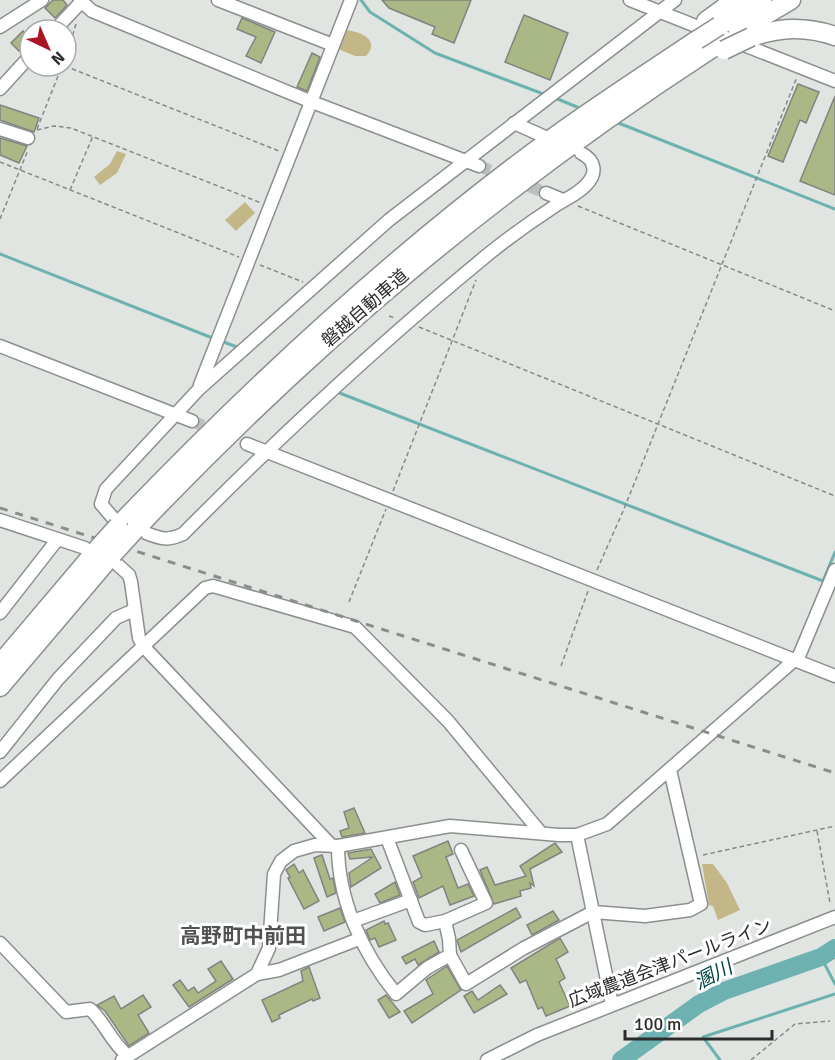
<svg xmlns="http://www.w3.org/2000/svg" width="835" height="1060" font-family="Signika,'Noto Sans JP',sans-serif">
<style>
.green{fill:#c3b787}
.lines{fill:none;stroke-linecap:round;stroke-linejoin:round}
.stream{stroke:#6db1b0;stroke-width:3}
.river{stroke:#6db1b0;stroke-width:18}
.building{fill:#aab886;stroke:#82837f;stroke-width:1.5}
.minor-tunnel{stroke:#bdc0bd;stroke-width:12;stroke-dasharray:12 6;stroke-linecap:butt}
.minor-casing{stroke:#8c908c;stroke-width:15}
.highway-casing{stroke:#8c908c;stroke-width:21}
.path{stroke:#878987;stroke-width:1.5;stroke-dasharray:4.5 3;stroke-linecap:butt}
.minor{stroke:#fff;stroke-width:12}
.highway{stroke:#fff;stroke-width:18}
.rail{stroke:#8b8d8b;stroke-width:3;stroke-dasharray:8 8;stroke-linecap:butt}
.highway-bridge-casing{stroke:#8c908c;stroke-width:21;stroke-linecap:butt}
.highway-bridge{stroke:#fff;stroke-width:18}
.labels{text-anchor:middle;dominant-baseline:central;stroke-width:6;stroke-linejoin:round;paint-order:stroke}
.street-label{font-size:18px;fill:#2b2c2b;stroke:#fff}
.water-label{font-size:20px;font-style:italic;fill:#024545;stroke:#fff}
.quarter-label{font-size:21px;font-weight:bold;fill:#505350;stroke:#fff}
</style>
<rect width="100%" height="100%" fill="#e1e5e1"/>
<g class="green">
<path d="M345,30C360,31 381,40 366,56H355L338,49Z"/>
<path d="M117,151L126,154L117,173L100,185L94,177L110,164Z"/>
<path d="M245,202L255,213L236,231L225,220Z"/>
<path d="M702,864H713L727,883L740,910L718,920L713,906L709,905Z"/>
</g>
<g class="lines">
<g class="stream">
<path d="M361,0L370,12L435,53L546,95"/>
<path d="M555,98L582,109"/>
<path d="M616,122L835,209"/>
<path d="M0,254L215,339"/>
<path d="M221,341L237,347"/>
<path d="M337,392L823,581L835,552"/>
<path d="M821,957L835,984"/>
<path d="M720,1060L703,1037L835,994"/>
</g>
<path class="river" d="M621,1060L699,1004L724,991L821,957L835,948"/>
</g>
<g class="building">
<path d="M53,0H63L67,5L55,18L45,8Z"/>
<path d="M382,0H471L454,43L432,34L435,27L389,8Z"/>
<path d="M524,15L568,33L550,80L505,62Z"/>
<path d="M242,18L275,32L261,63L246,56L256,37L237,29Z"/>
<path d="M23,31L30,41L19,51L11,43Z"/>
<path d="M312,53L320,57L307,91L297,87Z"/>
<path d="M798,84L819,92L806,123L800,120L783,162L768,156Z"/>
<path d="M835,96V195L800,181Z"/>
<path d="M0,105L39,118L34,132L0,120Z"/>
<path d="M0,138L27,146L19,163L0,155Z"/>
<path d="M354,808L365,833L342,837L340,831L349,828L344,812Z"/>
<path d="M448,841L453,854L446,857L458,888L468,884L474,896L450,905L443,886L419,898L413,882L422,877L413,856Z"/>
<path d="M555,843L562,852L530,869L534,886L530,883L531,888L520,891L521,896L494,904L480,870L487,867L495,885L526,876L520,866Z"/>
<path d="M371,849L381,868L351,887L349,873L373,857L350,859L348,853Z"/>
<path d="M322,855L330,879L333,878L336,893L327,897L314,858Z"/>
<path d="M294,864L299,873L303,870L319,901L304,909L288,878L290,877L286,870Z"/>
<path d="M395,882L400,895L380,903L375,894Z"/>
<path d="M340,908L345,922L324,931L318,917Z"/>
<path d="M516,908L521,917L461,952L457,940Z"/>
<path d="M553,911L559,920L532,935L527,925Z"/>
<path d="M384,921L385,924L388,923L396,940L379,947L375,938L370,940L366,930Z"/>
<path d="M560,938L568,952L556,959L565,978L559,982L570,1006L546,1016L542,1007L538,1009L526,980L520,983L511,968Z"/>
<path d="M434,941L439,952L418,965L415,959L406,964L402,957Z"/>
<path d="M221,961L233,979L189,1007L173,985L180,980L188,991L194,987L198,993L216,981L208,969Z"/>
<path d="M447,966L461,990L412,1023L404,1011L433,994L426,980Z"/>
<path d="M309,967L320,998L313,1001L312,999L279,1015L280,1018L272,1022L262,1000L303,981L301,971Z"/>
<path d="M500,985L507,994L474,1013L464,996L472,991L478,1000Z"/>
<path d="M143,995L151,1007L138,1015L149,1033L129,1046L105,1011L97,1005L114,996L121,1009Z"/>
<path d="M386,995L400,1012L389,1018L378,1000Z"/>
</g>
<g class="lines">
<g class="minor-tunnel">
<path d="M479,166L546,193"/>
<path d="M192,421L247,444"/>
</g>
<defs>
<g id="minor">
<path d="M80,0L92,11L312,102L479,166"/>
<path d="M218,0L333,45"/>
<path d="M630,0L835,81"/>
<path d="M0,27L42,0"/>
<path d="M55,30L83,0"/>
<path d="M0,89L30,56"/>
<path d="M514,123L543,136"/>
<path d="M0,129L28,138"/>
<path d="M546,193L563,200"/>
<path d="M0,346L192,421"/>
<path d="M200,385L351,0"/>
<path d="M247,444L835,676"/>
<path d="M113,518L101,504L106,489L199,389L389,220L675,0"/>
<path d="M0,520L85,548"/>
<path d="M146,533C161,539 168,541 183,534C281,435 378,345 486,256C507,239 529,223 552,208C563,200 577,195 586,185C598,173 595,160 581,153"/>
<path d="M118,565L129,575L131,582L139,638L144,647L330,844"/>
<path d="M0,613L57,540"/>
<path d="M0,752L58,679L116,618L134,610"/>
<path d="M0,781L205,588L213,586L355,627L448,721L541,833"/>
<path d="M577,835L612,1004"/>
<path d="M387,838L419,922L425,925L445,921L486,903L461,850"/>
<path d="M338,846C338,900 362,952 396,994L427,968L450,955"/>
<path d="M353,921L411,900"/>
<path d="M445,921L449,939L450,955L466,984L524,948L593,912L645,916L690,910L701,904L670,770"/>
<path d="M0,943L66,1012L90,1009C106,1024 110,1041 128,1056"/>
<path d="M257,974L279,970L359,939"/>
<path d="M122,1060L257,974L269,948L274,874L281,861L294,851L315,845L338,846L450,826L559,835H577L607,824L799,656L835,570"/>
<path d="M487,1060L537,1035L835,917"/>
</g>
<g id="highway">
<path d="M706,21L735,0"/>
<path d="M719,26L762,0"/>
<path d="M738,31L791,0"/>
<path d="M751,37C780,27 806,26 835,36"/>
<path d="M118,526C253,385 396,252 554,137C601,103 649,72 697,40"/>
<path d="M135,530C313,342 497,188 714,47"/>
<path d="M0,664L99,547"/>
<path d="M0,687L113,554"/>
</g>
</defs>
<use href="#minor" class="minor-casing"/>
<use href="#highway" class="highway-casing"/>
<g class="path">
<path d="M66,57L76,24"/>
<path d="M65,66L279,151"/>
<path d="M37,129L62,66"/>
<path d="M37,130L54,126L71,128L261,203"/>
<path d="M0,162L239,257"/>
<path d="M70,190L93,136"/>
<path d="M578,206L835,311"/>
<path d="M0,219L28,150"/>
<path d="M260,265L303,282"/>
<path d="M389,316L395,318"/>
<path d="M419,327L835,496"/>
<path d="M393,491L476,280"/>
<path d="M597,570L624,509L797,77"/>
<path d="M349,602L386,509"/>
<path d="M561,666L588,591"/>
<path d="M817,831L830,903"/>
<path d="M703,855L835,826"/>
<path d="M751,1060L795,1024L830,1021"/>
</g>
<use href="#minor" class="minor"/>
<use href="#highway" class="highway"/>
<path class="rail" d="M0,508L835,773"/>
<defs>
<g id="highway-bridge">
<path d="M697,40L719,26"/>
<path d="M724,50L751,37"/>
<path d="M99,547L118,526"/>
<path d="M113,554L135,530"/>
</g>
</defs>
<use href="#highway-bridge" class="highway-bridge-casing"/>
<use href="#highway-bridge" class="highway-bridge"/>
</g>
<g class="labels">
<g class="street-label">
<text transform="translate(365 308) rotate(-41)">磐越自動車道</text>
<text transform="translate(670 963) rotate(-21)">広域農道会津パールライン</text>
</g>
<g class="water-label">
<text transform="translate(713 975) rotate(-27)">溷川</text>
</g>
<g class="quarter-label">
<text x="243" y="936">高野町中前田</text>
</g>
</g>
<g transform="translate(48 48) rotate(136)"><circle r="28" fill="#ffffff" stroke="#aaabaa" stroke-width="1.5"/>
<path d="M0-4.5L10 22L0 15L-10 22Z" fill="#aa1526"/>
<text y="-9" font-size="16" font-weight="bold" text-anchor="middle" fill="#2b2c2b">N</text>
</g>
<path d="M625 1030v9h147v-9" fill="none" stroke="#2b2c2b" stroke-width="3"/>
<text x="634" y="1030" font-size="18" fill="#2b2c2b" stroke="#ffffff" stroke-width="4.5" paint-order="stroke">100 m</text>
</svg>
